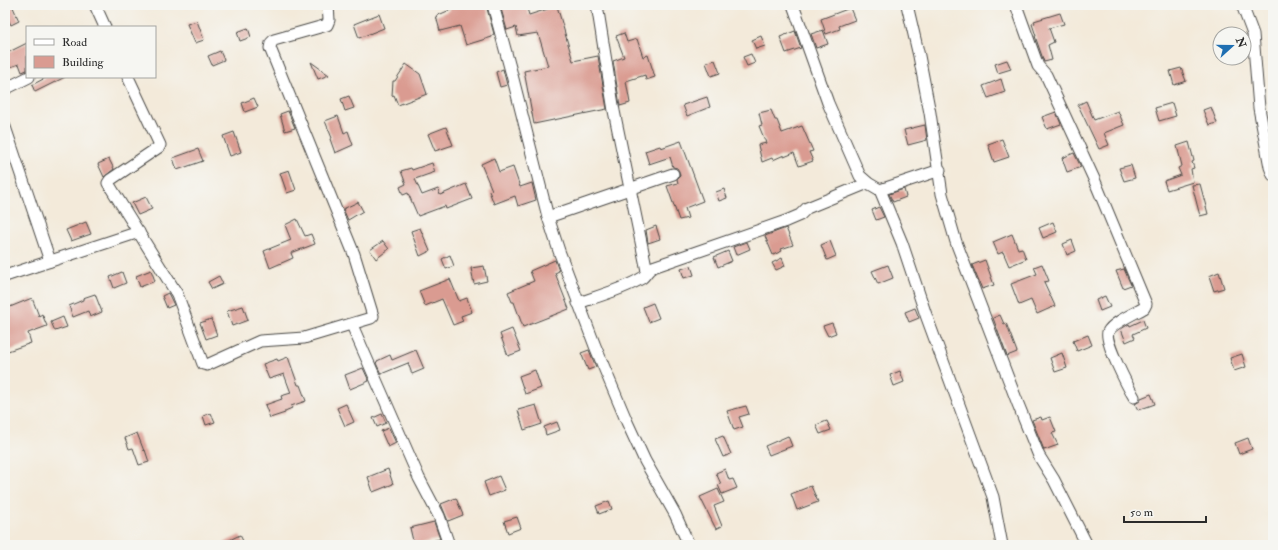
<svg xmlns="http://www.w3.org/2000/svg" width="1278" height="550" font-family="'IM FELL Double Pica',serif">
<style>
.building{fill:#da9b91}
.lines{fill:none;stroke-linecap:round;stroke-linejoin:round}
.street-casing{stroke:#494845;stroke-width:13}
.street{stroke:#fff;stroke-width:11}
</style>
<rect width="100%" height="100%" fill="#f6f6f2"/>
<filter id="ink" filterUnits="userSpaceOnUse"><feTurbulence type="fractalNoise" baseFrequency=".025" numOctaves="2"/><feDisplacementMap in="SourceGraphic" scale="8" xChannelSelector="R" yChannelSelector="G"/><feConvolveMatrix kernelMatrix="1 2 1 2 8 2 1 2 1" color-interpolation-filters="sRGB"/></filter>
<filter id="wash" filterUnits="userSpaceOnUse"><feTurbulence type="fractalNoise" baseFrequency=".012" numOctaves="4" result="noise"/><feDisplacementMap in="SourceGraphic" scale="16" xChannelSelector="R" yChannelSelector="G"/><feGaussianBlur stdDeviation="0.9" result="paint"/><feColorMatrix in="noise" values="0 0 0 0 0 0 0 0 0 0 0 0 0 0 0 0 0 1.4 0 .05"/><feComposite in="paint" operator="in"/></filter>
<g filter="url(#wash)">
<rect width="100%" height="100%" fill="#f3eada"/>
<g id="blocks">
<g class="building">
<path d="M5,5H12L19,21L11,25L5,13Z"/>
<path d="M448,5H486L494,34L492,35V37L466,45L460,26L440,31L436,16L450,10Z"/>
<path d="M513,5H526L529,15L557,6L573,61L598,56L607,109L534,124L524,71L548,66L538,33L518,36L516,27L507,30L501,9Z"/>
<path d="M850,8L855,20L839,26L840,29L826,34L821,19Z"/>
<path d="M1060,13L1064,24L1049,28L1054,42L1048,45L1052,60L1044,62L1035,36H1036L1032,24L1035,23L1034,21Z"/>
<path d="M379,14L384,28L359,38L354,24Z"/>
<path d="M197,21L204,40L195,43L187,24Z"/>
<path d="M248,28L251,37L240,41L237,32Z"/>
<path d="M823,30L828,44L816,48L811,34Z"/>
<path d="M795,31L801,48L786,53L780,37Z"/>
<path d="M624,33L627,42L637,39L643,57L648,55L655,77L646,80L645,75L626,81L630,103L620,106L613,61L624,57L616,36Z"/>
<path d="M761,36L765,46L756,49L752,40Z"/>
<path d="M27,43V70L22,72L19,64L5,69V54Z"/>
<path d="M220,51L224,60L212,65L208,56Z"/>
<path d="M751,54L755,63L747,66L743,57Z"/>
<path d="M715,60L720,73L711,76L706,63Z"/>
<path d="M1007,60L1011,69L998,73L995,64Z"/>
<path d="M311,62L329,75L318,79Z"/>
<path d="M406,64L420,74L427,94L398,105L394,95L392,96L393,81H395Z"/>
<path d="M1181,68L1186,81L1174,85L1170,71Z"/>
<path d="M503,69L507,85L500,87L496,72Z"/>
<path d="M47,77H65L35,92L32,85Z"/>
<path d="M1001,79L1005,92L988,98L983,86Z"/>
<path d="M349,96L354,108L345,111L341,99Z"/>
<path d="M707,97L710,107L687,116L683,105Z"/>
<path d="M254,98L258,107L245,112L242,103Z"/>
<path d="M1086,101L1094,120L1118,111L1124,125L1104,133L1109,145L1099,149L1078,105Z"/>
<path d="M1172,103L1176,116L1159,121L1155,108Z"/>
<path d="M1211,107L1217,123L1209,125L1203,110Z"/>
<path d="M771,110L775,120H777L782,133L802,126L813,151L809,152L813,161L799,166L794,153L784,157V155L773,160L772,158L762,162L758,145L766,143L759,126L762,125L759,113Z"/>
<path d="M288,111L295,128L285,131L280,114Z"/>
<path d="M1056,112L1061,124L1047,129L1042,117Z"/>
<path d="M338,116L344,133L348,131L353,145L335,153L330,139L332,138L325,121Z"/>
<path d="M925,125L927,140L908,145L904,130Z"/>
<path d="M446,127L453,145L435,151L428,134Z"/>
<path d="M234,132L241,152L230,156L223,136Z"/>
<path d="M1002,139L1009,157L994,162L988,144Z"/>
<path d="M681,141L703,201L685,208L688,218L679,220L667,186L678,183L677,179L680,176L679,171L677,168L673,167L670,157L649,164L645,151L660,146L661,148Z"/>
<path d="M1189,142L1194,161L1192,162L1194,168L1191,169L1193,182L1167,190L1164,181L1181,175L1178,168L1182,166L1177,146Z"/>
<path d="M198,149L203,161L177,170L173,158Z"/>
<path d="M1074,153L1081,167L1067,172L1062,158Z"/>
<path d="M494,158L499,172L513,167L520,187L532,183L536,200L518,206L515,196L494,204L489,191L492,190L481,164Z"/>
<path d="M109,159L114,169L104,177L98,164Z"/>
<path d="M432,163L435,172L415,179L422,195L438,189L440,195L466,184L472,199L446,209L445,206L418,216L408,193L403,195L400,187L406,184L401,171L411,168L412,170Z"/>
<path d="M1131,165L1135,178L1124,181L1119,168Z"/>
<path d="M289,170L296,190L287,193L280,173Z"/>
<path d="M1200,184L1208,214L1200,216L1192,185Z"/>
<path d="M724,189L727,198L719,201L716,192Z"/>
<path d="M904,189L906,197L893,202L889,194Z"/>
<path d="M146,197L152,209L138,215L132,203Z"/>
<path d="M358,202L363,211L348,220L343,209Z"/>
<path d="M879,207L884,217L876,220L872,210Z"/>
<path d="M297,219L305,236L311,234L315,244L291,253L293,258L270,268L264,251L291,240L285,225Z"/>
<path d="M86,222L91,234L71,241L66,230Z"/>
<path d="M1053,222L1057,232L1043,238L1039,228Z"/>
<path d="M656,226L660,239L648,243L646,230Z"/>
<path d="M420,228L430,251L420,256L411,231Z"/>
<path d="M786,228L793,245L781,249L782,251L773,255L765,236Z"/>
<path d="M1012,234L1018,249L1022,248L1026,259L1009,266L1003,252L998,254L993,242Z"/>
<path d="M1072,240L1076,251L1067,255L1063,244Z"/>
<path d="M383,241L389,249L376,259L370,250Z"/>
<path d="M830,241L836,256L827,260L821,245Z"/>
<path d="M747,242L750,249L736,255L733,247Z"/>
<path d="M728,251L732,261L718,267L714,257Z"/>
<path d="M450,255L454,266L446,269L442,259Z"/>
<path d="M782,258L785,266L776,270L772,263Z"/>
<path d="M555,260L559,271L555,273L569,309L523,327L514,302H512L508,292L534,281L530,271Z"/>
<path d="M985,260L994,285L982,289L972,265Z"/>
<path d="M1042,264L1049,281L1044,282L1055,306L1037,314L1031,300L1019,305L1011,284L1037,274L1034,267Z"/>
<path d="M888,265L893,278L878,284L872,271Z"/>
<path d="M484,266L487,281L474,284L471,268Z"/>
<path d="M691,266L694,275L684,278L681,269Z"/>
<path d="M1124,269L1131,285L1123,288L1116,271Z"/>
<path d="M151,270L155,281L140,287L136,276Z"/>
<path d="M122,272L126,283L114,288L110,277Z"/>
<path d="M1219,272L1224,288L1214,291L1209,276Z"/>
<path d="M219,276L223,284L212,289L208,282Z"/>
<path d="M450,279L459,301L467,298L472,312L461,316L463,321L453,325L442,299L425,306L419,291Z"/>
<path d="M168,293L174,305L167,308L162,296Z"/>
<path d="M95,294L102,312L90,317L88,311L73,317L69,306L83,300V298Z"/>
<path d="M1105,296L1110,307L1100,311L1096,300Z"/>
<path d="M32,298L39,316L42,314L47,326L28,333L31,343L5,352V309Z"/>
<path d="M653,303L659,318L649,322L643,307Z"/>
<path d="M243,306L248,320L232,326L227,311Z"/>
<path d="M915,308L919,318L909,322L905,312Z"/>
<path d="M1000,315L1004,324L1006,323L1017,352L1007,356L993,318Z"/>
<path d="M63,317L67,327L55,331L51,322Z"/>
<path d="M211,319L217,335L206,339L200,323Z"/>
<path d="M1143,320L1146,328L1133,334L1135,338L1126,342L1121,329L1129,324L1130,326Z"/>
<path d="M832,323L836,333L828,336L823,326Z"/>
<path d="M512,329L521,351L508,356L500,334Z"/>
<path d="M1088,335L1092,345L1077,351L1073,341Z"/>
<path d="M416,350L424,369L412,374L408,363L381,374L376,363L377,362V361L390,355L392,360Z"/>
<path d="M589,350L596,367L588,370L581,353Z"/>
<path d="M1062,353L1067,368L1055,372L1050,358Z"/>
<path d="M1242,354L1246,367L1234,371L1230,358Z"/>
<path d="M288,357L298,385H300L306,401L291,406L292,408L285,411V413L270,418L265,405L282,399L281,396L291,393L284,374L269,379L263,364L277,359L278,361Z"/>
<path d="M363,368L369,381L350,389L345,375Z"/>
<path d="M535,370L541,388L525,394L519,376Z"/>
<path d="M900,371L904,382L894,386L890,375Z"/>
<path d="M1151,394L1155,404L1138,410L1135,404L1140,401L1141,398Z"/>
<path d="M346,404L354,422L345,426L337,408Z"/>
<path d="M536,405L542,424L524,430L518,410Z"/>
<path d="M746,406L749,414L739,417L743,427L734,430L727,411Z"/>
<path d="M211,413L215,422L206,425L203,416Z"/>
<path d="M382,414L386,423L377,427L373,418Z"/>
<path d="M1041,417L1042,420L1050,417L1056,432L1052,433L1058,445L1044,450L1032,420Z"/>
<path d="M827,421L831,430L820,434L816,425Z"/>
<path d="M557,422L560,430L546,435L544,427Z"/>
<path d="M389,428L396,443L388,447L381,431Z"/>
<path d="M137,433L144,451L145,450L149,462L139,465L133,448L129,449L125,438Z"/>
<path d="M723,436L731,454L723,457L715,439Z"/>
<path d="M788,436L792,446L769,455L765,446Z"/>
<path d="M1248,438L1252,449L1239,454L1235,443Z"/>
<path d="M388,469L393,484L373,492L368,477Z"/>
<path d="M725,469L729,480L733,479L737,488L722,494L718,485L721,484L716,473Z"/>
<path d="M499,476L505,490L489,496L484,482Z"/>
<path d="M811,486L818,502L797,510L791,494Z"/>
<path d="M718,489L724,502L714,506L722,526L716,529L700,497Z"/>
<path d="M456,498L463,515L448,521L441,504Z"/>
<path d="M609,501L612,509L599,514L596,506Z"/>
<path d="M517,517L521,528L508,533L504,521Z"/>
<path d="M434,522L440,539L414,545L410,528Z"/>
<path d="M240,535L245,545H219Z"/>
</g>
</g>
</g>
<g filter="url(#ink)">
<use href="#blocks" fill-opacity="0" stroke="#494845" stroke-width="1"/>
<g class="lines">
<defs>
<g id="street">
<path d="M95,5L105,27"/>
<path d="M493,5L512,75L548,217L559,251L595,346L627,422L645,461L675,514L689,545"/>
<path d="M597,5L614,111L647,271"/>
<path d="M793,5L828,103L860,176L868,183L880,190L902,243L926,315L993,497L1002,545"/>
<path d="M907,5L919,56L930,113L942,194L956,242L1018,404L1039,456L1054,480L1087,545"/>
<path d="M1016,5L1038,66L1046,75L1094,179L1146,304L1144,308C1135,313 1112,323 1108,332C1104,341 1128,387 1134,397"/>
<path d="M1242,5L1253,34L1259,108L1270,167L1273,175"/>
<path d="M128,77L160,145L159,147L110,180L108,183L177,294L203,364L207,365L260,341L304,338L371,318L373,316L354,254L270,48L271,43L274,40L327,25L329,20L328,5"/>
<path d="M5,89L29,77"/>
<path d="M5,127L50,261"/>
<path d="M880,190L940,170"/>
<path d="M548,217L673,174"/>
<path d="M5,276L139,232"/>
<path d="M578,303C599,296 624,289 642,278C646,275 647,270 653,267L786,221L800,215L807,208L868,183"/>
<path d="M352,325L419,478L439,516L449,545"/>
</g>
</defs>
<use href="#street" class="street-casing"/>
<use href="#street" class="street"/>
</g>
</g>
<rect width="1278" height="550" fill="none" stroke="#f6f6f2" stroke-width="20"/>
<rect x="26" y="26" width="130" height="52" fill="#f6f6f2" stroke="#a5a5a2"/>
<rect x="34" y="39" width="20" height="6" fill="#ffffff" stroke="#a5a5a2"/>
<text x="62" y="46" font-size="12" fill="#2b2b2b">Road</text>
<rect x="34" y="56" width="20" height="12" fill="#da9b91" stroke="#a5a5a2"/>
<text x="62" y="66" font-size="12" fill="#2b2b2b">Building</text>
<g transform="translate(1232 46) rotate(69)"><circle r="19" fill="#f6f6f2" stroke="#a5a5a2"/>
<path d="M0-3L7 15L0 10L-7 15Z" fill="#1f6fb2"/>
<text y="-6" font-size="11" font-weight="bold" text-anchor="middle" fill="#2b2b2b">N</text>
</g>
<path d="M1124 516v6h82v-6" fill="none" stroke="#2b2b2b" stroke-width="2"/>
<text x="1130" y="516" font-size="12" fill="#2b2b2b" stroke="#f6f6f2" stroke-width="3" paint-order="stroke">50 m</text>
</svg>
